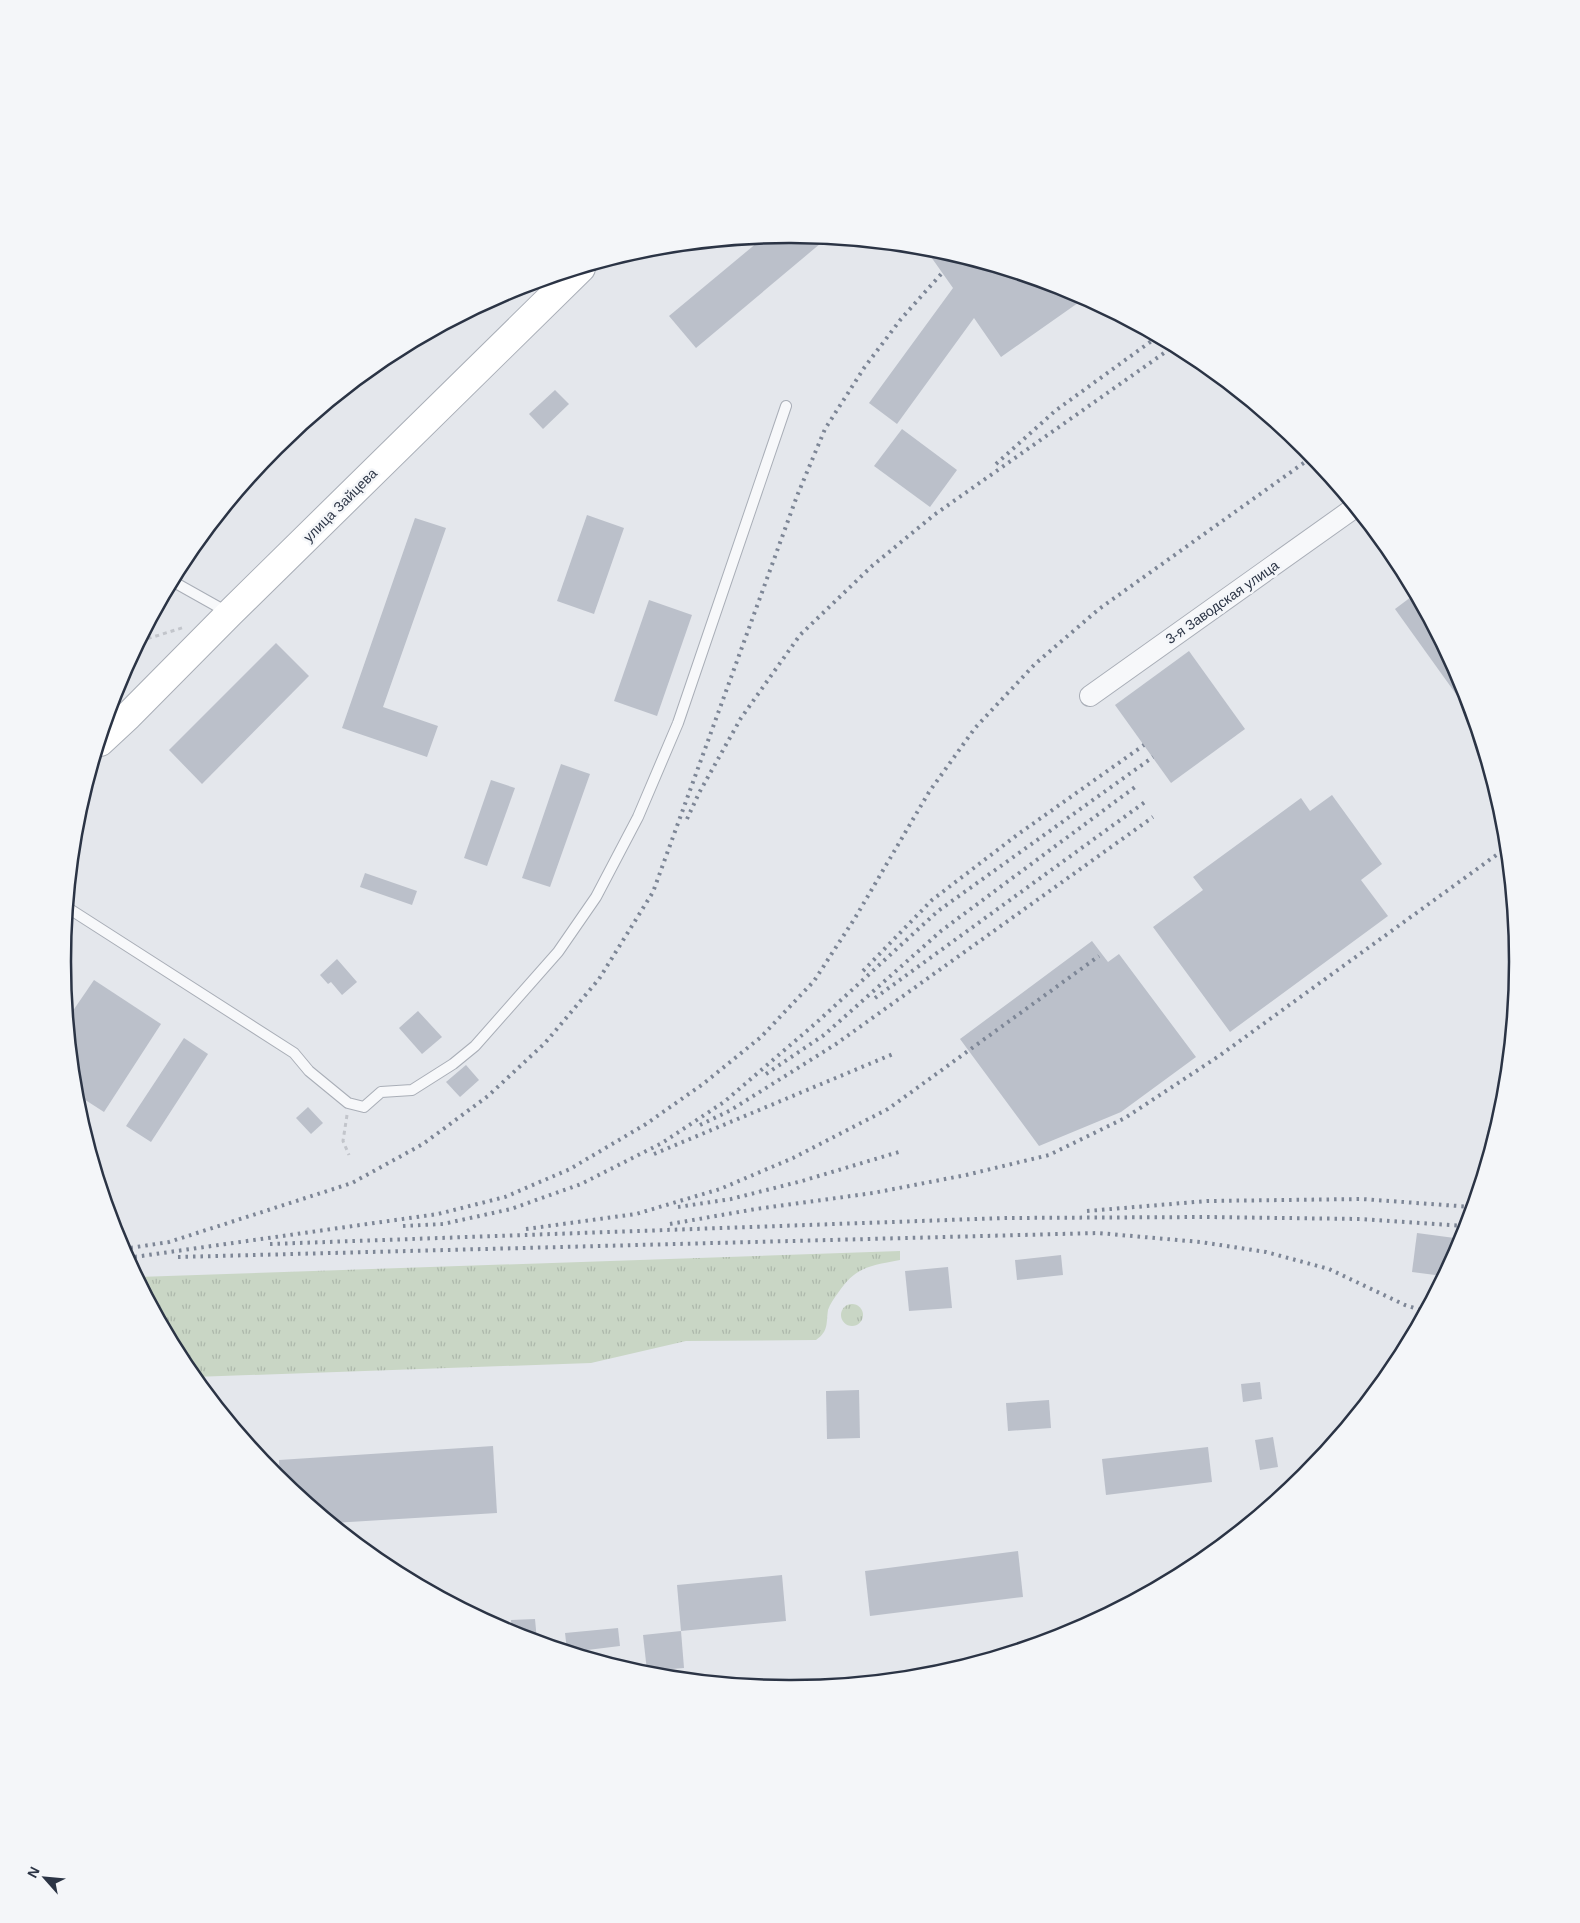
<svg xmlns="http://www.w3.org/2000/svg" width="1580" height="1923" font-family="Helvetica,sans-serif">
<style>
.grass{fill:url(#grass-tufts)}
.building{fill:#bbc0ca}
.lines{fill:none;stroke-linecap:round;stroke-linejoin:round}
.lane-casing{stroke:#a9aeb7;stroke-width:12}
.street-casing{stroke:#a9aeb7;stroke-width:22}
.secondary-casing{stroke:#a9aeb7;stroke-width:30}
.path{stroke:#c2c5cb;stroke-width:3;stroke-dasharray:4 4;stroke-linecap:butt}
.lane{stroke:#f7f8fa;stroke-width:10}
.street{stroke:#f7f8fa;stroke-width:20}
.secondary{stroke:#fff;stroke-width:28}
.rail{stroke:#7d8696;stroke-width:4;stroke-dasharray:2.5 5;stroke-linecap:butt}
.labels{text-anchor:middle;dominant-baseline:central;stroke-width:5;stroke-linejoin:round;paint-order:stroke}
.street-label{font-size:14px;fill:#2b3445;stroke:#f4f6f9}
.rim{fill:none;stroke:#2b3445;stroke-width:2.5}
</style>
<defs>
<pattern id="grass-tufts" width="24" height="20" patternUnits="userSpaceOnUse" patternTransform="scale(1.25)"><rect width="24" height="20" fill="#c9d6c5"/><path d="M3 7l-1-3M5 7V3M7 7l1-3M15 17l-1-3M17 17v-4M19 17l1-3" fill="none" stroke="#adb8ab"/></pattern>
</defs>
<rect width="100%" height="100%" fill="#e4e7ec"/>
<g class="grass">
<path d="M900,1251V1260C870,1266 856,1266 838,1293C834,1298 830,1304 828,1310C826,1323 829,1331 816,1340L686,1341L591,1363L194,1377L185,1365L138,1277Z"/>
<circle cx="852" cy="1315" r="11"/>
</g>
<g class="building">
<path d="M790,234L827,238L696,348L669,316L764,237Z"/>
<path d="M924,247L932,248L1069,289L1085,298L1001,357L974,318L897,424L869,403L953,288Z"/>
<path d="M555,390L569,404L543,429L529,414Z"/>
<path d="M902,429L957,470L930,507L874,466Z"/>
<path d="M587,515L624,528L594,614L557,601Z"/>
<path d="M415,518L446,528L383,707L438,726L427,757L342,728Z"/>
<path d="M1415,594L1462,683L1469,706L1466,708L1395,609Z"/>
<path d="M649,600L692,615L657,716L614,701Z"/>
<path d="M276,643L309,676L202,784L169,750Z"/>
<path d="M1189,651L1245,729L1171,783L1115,705Z"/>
<path d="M561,764L590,774L550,887L522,878Z"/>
<path d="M491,780L515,788L487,866L464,858Z"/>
<path d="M1332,795L1382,864L1361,880L1388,916L1230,1032L1153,927L1203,890L1193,877L1301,798L1310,811Z"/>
<path d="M365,873L417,891L412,905L360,887Z"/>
<path d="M1092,941L1108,962L1119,954L1196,1057L1121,1112L1039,1146L960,1039Z"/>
<path d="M337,959L357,982L342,995L331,982L328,984L320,975Z"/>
<path d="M94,980L161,1024L104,1112L76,1094L68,1018Z"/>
<path d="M418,1011L442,1037L422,1054L399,1028Z"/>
<path d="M184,1038L208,1054L151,1142L126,1126Z"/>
<path d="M466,1065L479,1080L460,1097L446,1082Z"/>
<path d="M308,1107L323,1123L311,1134L296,1118Z"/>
<path d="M1417,1233L1462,1239L1443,1276L1412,1272Z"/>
<path d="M1061,1255L1063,1275L1017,1280L1015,1260Z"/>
<path d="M948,1267L952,1308L909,1311L905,1271Z"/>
<path d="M1260,1382L1262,1399L1243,1402L1241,1384Z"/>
<path d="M859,1390L860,1438L827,1439L826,1391Z"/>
<path d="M1049,1400L1051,1428L1008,1431L1006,1403Z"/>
<path d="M1273,1437L1278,1467L1260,1470L1255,1440Z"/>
<path d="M493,1446L497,1513L333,1523L280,1480L279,1460Z"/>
<path d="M1208,1447L1212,1482L1106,1495L1102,1459Z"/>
<path d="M1018,1551L1023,1597L870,1616L865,1571Z"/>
<path d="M782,1575L786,1621L681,1631L677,1585Z"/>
<path d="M535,1619L537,1641L512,1634L511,1620Z"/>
<path d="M618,1628L620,1646L571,1652L567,1650L565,1633Z"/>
<path d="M681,1631L684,1668L647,1671L643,1635Z"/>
</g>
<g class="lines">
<defs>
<g id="lane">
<path d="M172,581L229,613"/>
<path d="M68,908L294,1053L309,1071L348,1103L364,1107L381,1092L412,1090L453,1064L475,1046L558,952L596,897L638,817L678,723L786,406"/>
</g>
<path id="street" d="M1090,696L1354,508"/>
<path id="secondary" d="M100,742L128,716L230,613L581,268"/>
</defs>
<use href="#lane" class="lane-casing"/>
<use href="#street" class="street-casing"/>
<use href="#secondary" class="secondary-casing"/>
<g class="path">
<path d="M140,641L185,627"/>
<path d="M347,1115L343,1141L349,1155"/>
</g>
<use href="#lane" class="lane"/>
<use href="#street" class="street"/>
<use href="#secondary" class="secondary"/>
<g class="rail">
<path d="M996,464L1055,411L1157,337"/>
<path d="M687,819L699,793L741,718L800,635L872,566L934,515L1174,346"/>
<path d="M863,971L932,900L1017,835L1144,745"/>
<path d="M875,998L1145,802"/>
<path d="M766,1074L824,1035L941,931L1135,787"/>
<path d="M700,1125L731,1110L836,1044L1153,817"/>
<path d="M654,1154L893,1054"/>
<path d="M678,1207L731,1199L802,1181L902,1151"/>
<path d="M1087,1211L1207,1201L1362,1199L1472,1207"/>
<path d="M670,1224L756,1209L873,1193L966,1175L1049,1155L1125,1118L1219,1056L1506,848"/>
<path d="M403,1226L443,1224L511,1209L581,1184L662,1143L724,1102L816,1023L938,911L1153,757"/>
<path d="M526,1229L636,1214L720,1189L793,1158L888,1109L1099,956"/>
<path d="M270,1244L1005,1218L1205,1217L1360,1219L1466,1226"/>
<path d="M123,1249L169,1242L352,1183L423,1144L488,1096L545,1043L599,979L653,892L797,496L825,429L864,368L901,319L942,273"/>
<path d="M178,1257L1098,1233L1200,1242L1266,1252L1329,1269L1405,1305L1424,1311"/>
<path d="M127,1258L438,1214L505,1197L570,1169L646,1124L703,1084L761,1037L814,981L855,918L929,792L975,728L1035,664L1099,609L1312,457"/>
</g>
</g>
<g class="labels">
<g class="street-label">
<text transform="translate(340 505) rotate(-45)">улица Зайцева</text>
<text transform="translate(1222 602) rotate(-35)">3-я Заводская улица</text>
</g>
</g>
<path d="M0 0H1580V1923H0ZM789 243H791A718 718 0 0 1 1509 961V962A718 718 0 0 1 791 1680H789A718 718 0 0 1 71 962V961A718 718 0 0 1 789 243Z" fill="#f4f6f9" fill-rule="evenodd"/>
<path class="rim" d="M789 243H791A718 718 0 0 1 1509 961V962A718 718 0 0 1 791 1680H789A718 718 0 0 1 71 962V961A718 718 0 0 1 789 243Z"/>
<g transform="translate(45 1878) rotate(297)" stroke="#f4f6f9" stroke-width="4" paint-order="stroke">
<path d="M0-4L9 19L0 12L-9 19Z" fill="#2b3445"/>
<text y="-8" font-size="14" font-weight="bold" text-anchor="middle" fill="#2b3445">N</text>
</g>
</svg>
